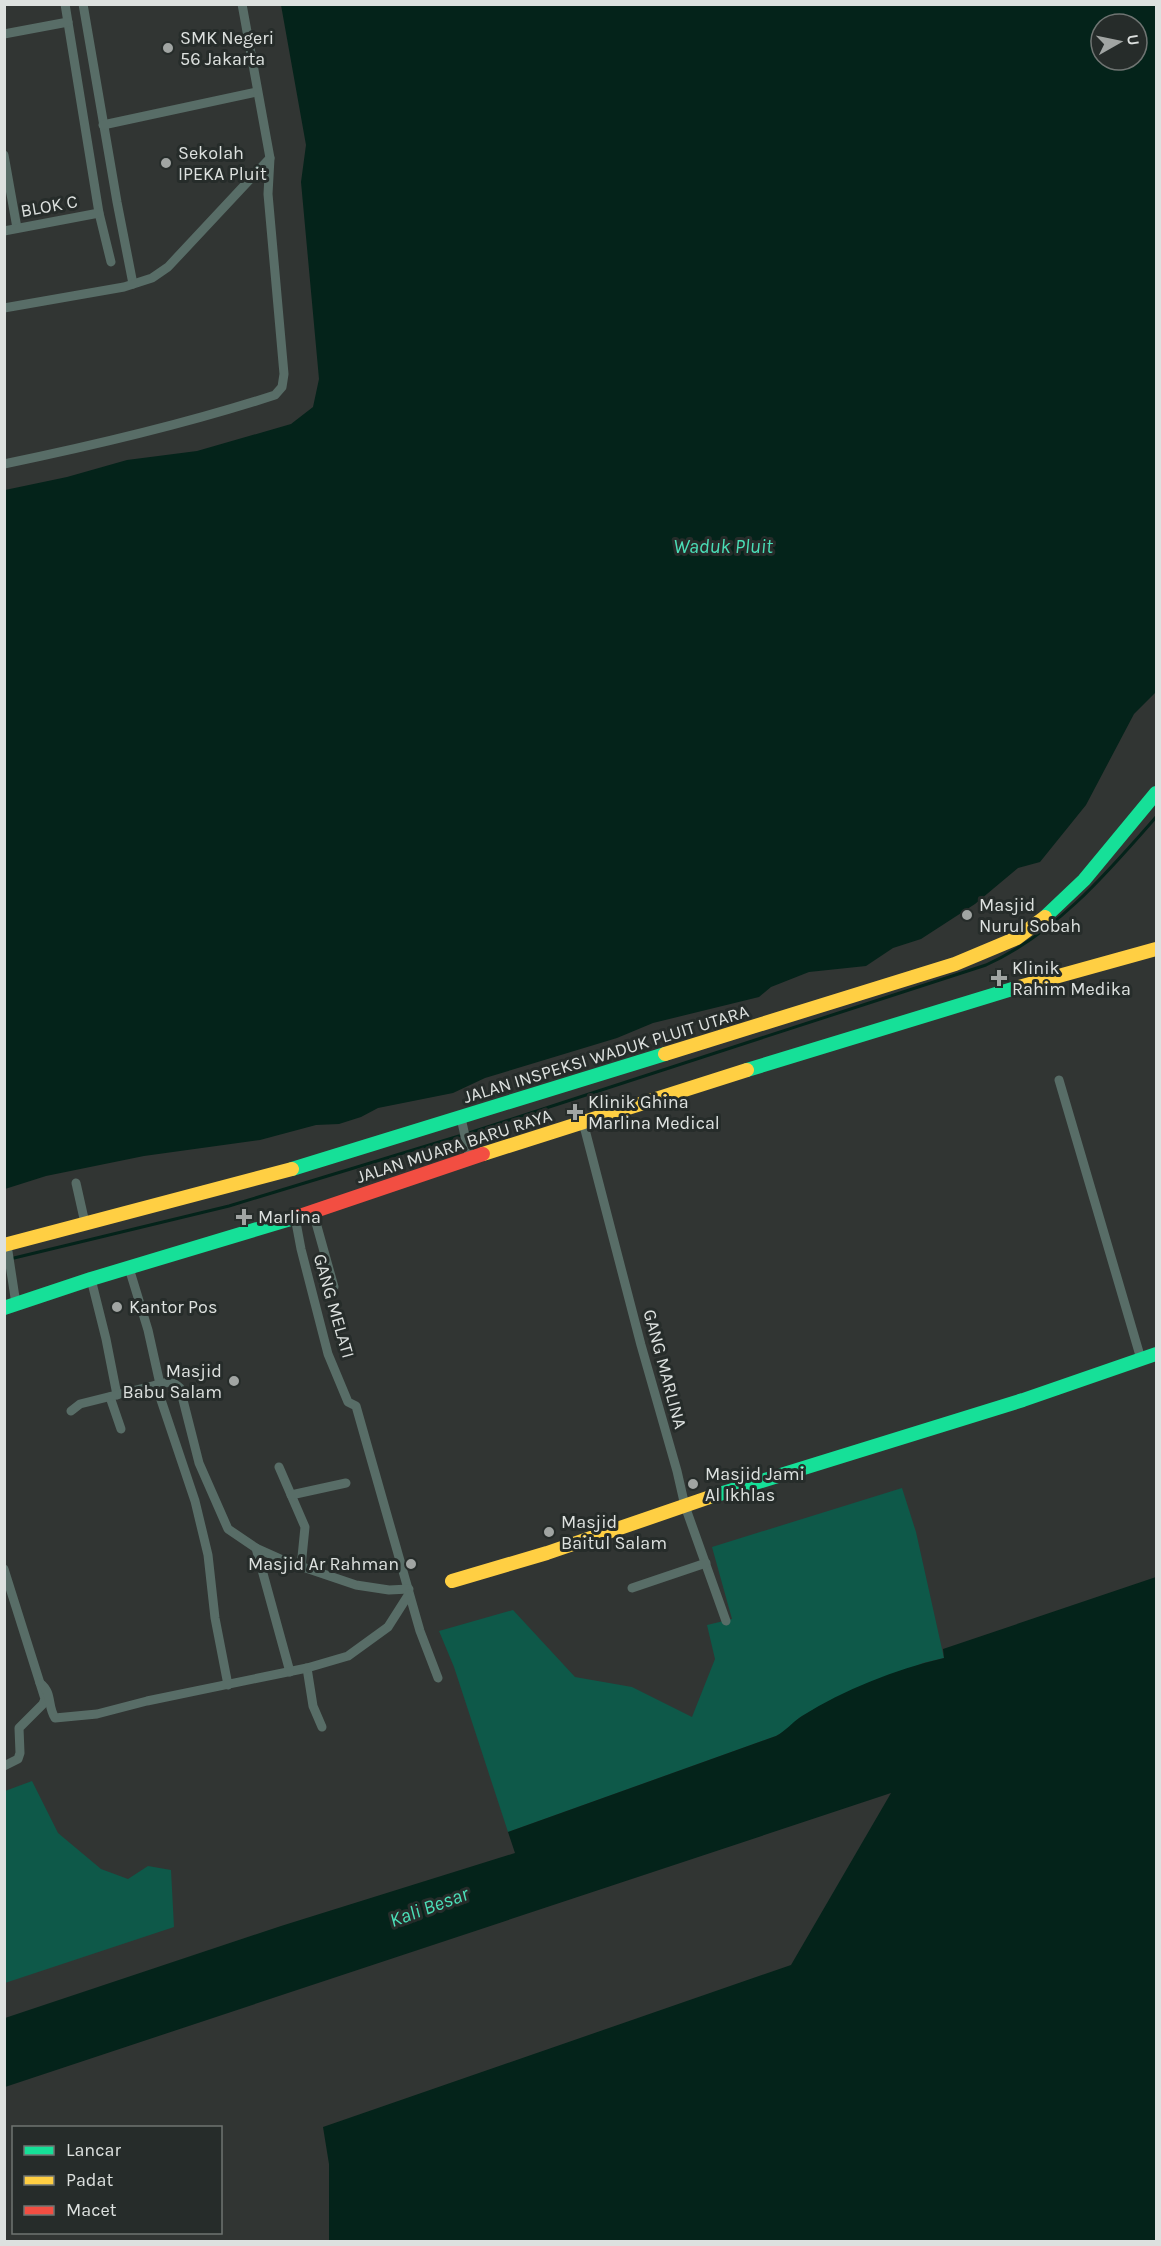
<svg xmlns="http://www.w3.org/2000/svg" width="1161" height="2246" font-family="Karla,sans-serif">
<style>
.green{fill:#0e5949}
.water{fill:#04231a;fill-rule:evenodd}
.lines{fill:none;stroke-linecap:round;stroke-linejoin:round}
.stream{stroke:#04231a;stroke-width:3}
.street{stroke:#586d67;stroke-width:9}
.fast{stroke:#16e098;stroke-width:14}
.slow{stroke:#ffcf43;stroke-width:14}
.jam{stroke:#f24e42;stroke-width:14}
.poi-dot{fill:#a1a5a3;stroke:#262c2a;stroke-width:2}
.labels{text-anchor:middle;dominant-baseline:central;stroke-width:6;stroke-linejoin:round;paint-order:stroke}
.poi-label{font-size:18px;fill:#dde1df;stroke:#262c2a;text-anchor:start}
.street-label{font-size:18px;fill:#dde1df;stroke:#262c2a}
.water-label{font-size:20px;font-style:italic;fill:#4bdfb8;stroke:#262c2a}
</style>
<rect width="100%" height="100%" fill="#313533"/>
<g class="green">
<path d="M902,1488L916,1532L944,1658L923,1663L829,1701L799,1718L788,1729L776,1736L508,1832L454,1667L439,1631L513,1610L575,1677L632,1687L692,1717L715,1659L707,1625L732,1619L712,1547Z"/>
<path d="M32,1781L58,1833L101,1869L128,1879L148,1866L171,1870L174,1927L5,1983V1791Z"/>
</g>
<g class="water">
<path d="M281,5H1156V692L1134,714L1086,805L1040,862L1018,868L975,904L921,939L893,948L866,966L809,972L771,987L759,997L653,1023L617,1038L485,1078L453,1093L378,1108L361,1117L339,1124L316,1125L260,1140L144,1156L46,1176L5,1189V490L67,477L127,460L197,451L291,424L313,407L319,379L301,182L306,145ZM1101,24H1137V60H1101Z"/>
<path d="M1156,1577V2241H329V2164L323,2127L791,1965L891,1793L5,2087V2018L281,1926L515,1853L508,1832L776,1736C786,1731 792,1722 802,1716C845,1689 894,1670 944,1658L943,1649Z"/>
</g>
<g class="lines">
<g class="stream">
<path d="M469,1133L986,965C1055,934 1107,873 1156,817"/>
<path d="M14,1258L229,1206L459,1136"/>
</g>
<g class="street">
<path d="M65,4L99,213L111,262"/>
<path d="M83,4L117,202L133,284"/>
<path d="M4,34L68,22"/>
<path d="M103,125L257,92"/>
<path d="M4,155L17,228"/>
<path d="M4,231L99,213"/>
<path d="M4,308L124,287L152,278L168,267L270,158"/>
<path d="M4,464C96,445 186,424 275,395L282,387L284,374L268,194L270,158L242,4"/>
<path d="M1059,1080L1141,1359"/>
<path d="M461,1118L470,1158"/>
<path d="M583,1122L641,1345L677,1471L685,1506L726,1621"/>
<path d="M76,1183L85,1223"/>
<path d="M313,1212L334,1287"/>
<path d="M295,1217L301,1249L328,1354L348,1402L356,1406L420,1631L438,1678"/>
<path d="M7,1245L16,1304"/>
<path d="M129,1268L148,1330L160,1384"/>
<path d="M91,1279L106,1339L117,1395"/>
<path d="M156,1385L195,1501L208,1555L215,1618L228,1685"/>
<path d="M110,1397L121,1429"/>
<path d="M71,1411L80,1404L160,1384C169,1382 173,1381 180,1388L199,1463L228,1529L256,1548L285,1561L356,1585L389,1590L409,1589"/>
<path d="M279,1467L305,1527L301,1567"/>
<path d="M291,1495L346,1483"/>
<path d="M256,1548L290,1672"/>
<path d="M4,1569L45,1699L43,1704L19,1728L20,1753L18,1759L4,1766"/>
<path d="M632,1588L706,1563"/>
<path d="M307,1668L313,1706L322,1727"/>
<path d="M40,1683C53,1693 47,1706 55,1718L97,1714L147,1701L307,1668L348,1656L388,1627L409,1594"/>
</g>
<g class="fast">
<path d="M1045,917L1084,880L1156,793"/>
<path d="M747,1070L1019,987"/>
<path d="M292,1169L665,1054"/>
<path d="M4,1308L91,1279L297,1217"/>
<path d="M710,1497L1023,1400L1156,1354"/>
</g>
<g class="slow">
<path d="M1019,987L1156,949"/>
<path d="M665,1054L955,964L1017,938L1045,917"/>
<path d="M483,1154L747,1070"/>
<path d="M4,1245L292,1169"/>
<path d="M452,1581L547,1553L710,1497"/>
</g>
<path class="jam" d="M297,1217L483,1154"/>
</g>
<g class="poi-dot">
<circle cx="168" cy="48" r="6"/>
<circle cx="166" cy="163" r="6"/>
<circle cx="967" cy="915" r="6"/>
<path d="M996 969h6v6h6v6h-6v6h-6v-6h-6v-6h6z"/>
<path d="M572 1103h6v6h6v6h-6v6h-6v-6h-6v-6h6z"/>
<path d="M241 1208h6v6h6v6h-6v6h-6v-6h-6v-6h6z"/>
<circle cx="117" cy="1307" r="6"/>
<circle cx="234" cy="1381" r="6"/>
<circle cx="693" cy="1484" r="6"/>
<circle cx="549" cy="1532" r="6"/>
<circle cx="411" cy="1564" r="6"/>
</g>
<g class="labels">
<g class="poi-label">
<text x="180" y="38">SMK Negeri<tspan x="180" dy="21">56 Jakarta</tspan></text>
<text x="178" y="153">Sekolah<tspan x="178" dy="21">IPEKA Pluit</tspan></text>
<text x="979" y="905">Masjid<tspan x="979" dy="21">Nurul Sobah</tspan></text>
<text x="1012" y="968">Klinik<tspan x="1012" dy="21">Rahim Medika</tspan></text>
<text x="588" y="1102">Klinik Ghina<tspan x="588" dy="21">Marlina Medical</tspan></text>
<text x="258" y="1217">Marlina</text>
<text x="129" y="1307">Kantor Pos</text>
<text x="222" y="1371" text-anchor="end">Masjid<tspan x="222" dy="21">Babu Salam</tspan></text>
<text x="705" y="1474">Masjid Jami<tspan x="705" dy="21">Al Ikhlas</tspan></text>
<text x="561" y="1522">Masjid<tspan x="561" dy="21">Baitul Salam</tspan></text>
<text x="399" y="1564" text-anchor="end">Masjid Ar Rahman</text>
</g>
<g class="street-label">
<text transform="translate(49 206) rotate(-10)">BLOK C</text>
<text transform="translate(606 1054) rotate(-17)">JALAN INSPEKSI WADUK PLUIT UTARA</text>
<text transform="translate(454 1146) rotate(-18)">JALAN MUARA BARU RAYA</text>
<text transform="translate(334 1306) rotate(74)">GANG MELATI</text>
<text transform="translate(665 1369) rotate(75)">GANG MARLINA</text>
</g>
<g class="water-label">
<text x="723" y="546">Waduk Pluit</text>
<text transform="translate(429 1907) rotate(-20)">Kali Besar</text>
</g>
</g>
<rect width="1161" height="2246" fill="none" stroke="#dde1df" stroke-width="12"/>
<rect x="12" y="2126" width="210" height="108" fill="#262c2a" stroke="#6f7472" stroke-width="1.5"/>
<rect x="24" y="2146" width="30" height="9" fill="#16e098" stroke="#6f7472" stroke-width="1.5"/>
<text x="66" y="2156" font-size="18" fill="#dde1df">Lancar</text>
<rect x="24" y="2176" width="30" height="9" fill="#ffcf43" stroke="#6f7472" stroke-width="1.5"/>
<text x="66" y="2186" font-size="18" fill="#dde1df">Padat</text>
<rect x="24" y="2206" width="30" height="9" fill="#f24e42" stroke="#6f7472" stroke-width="1.5"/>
<text x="66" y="2216" font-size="18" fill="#dde1df">Macet</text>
<g transform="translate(1119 42) rotate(81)"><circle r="28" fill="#262c2a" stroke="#6f7472" stroke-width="1.5"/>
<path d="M0-4.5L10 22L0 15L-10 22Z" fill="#a1a5a3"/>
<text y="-9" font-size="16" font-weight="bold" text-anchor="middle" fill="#dde1df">U</text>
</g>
</svg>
